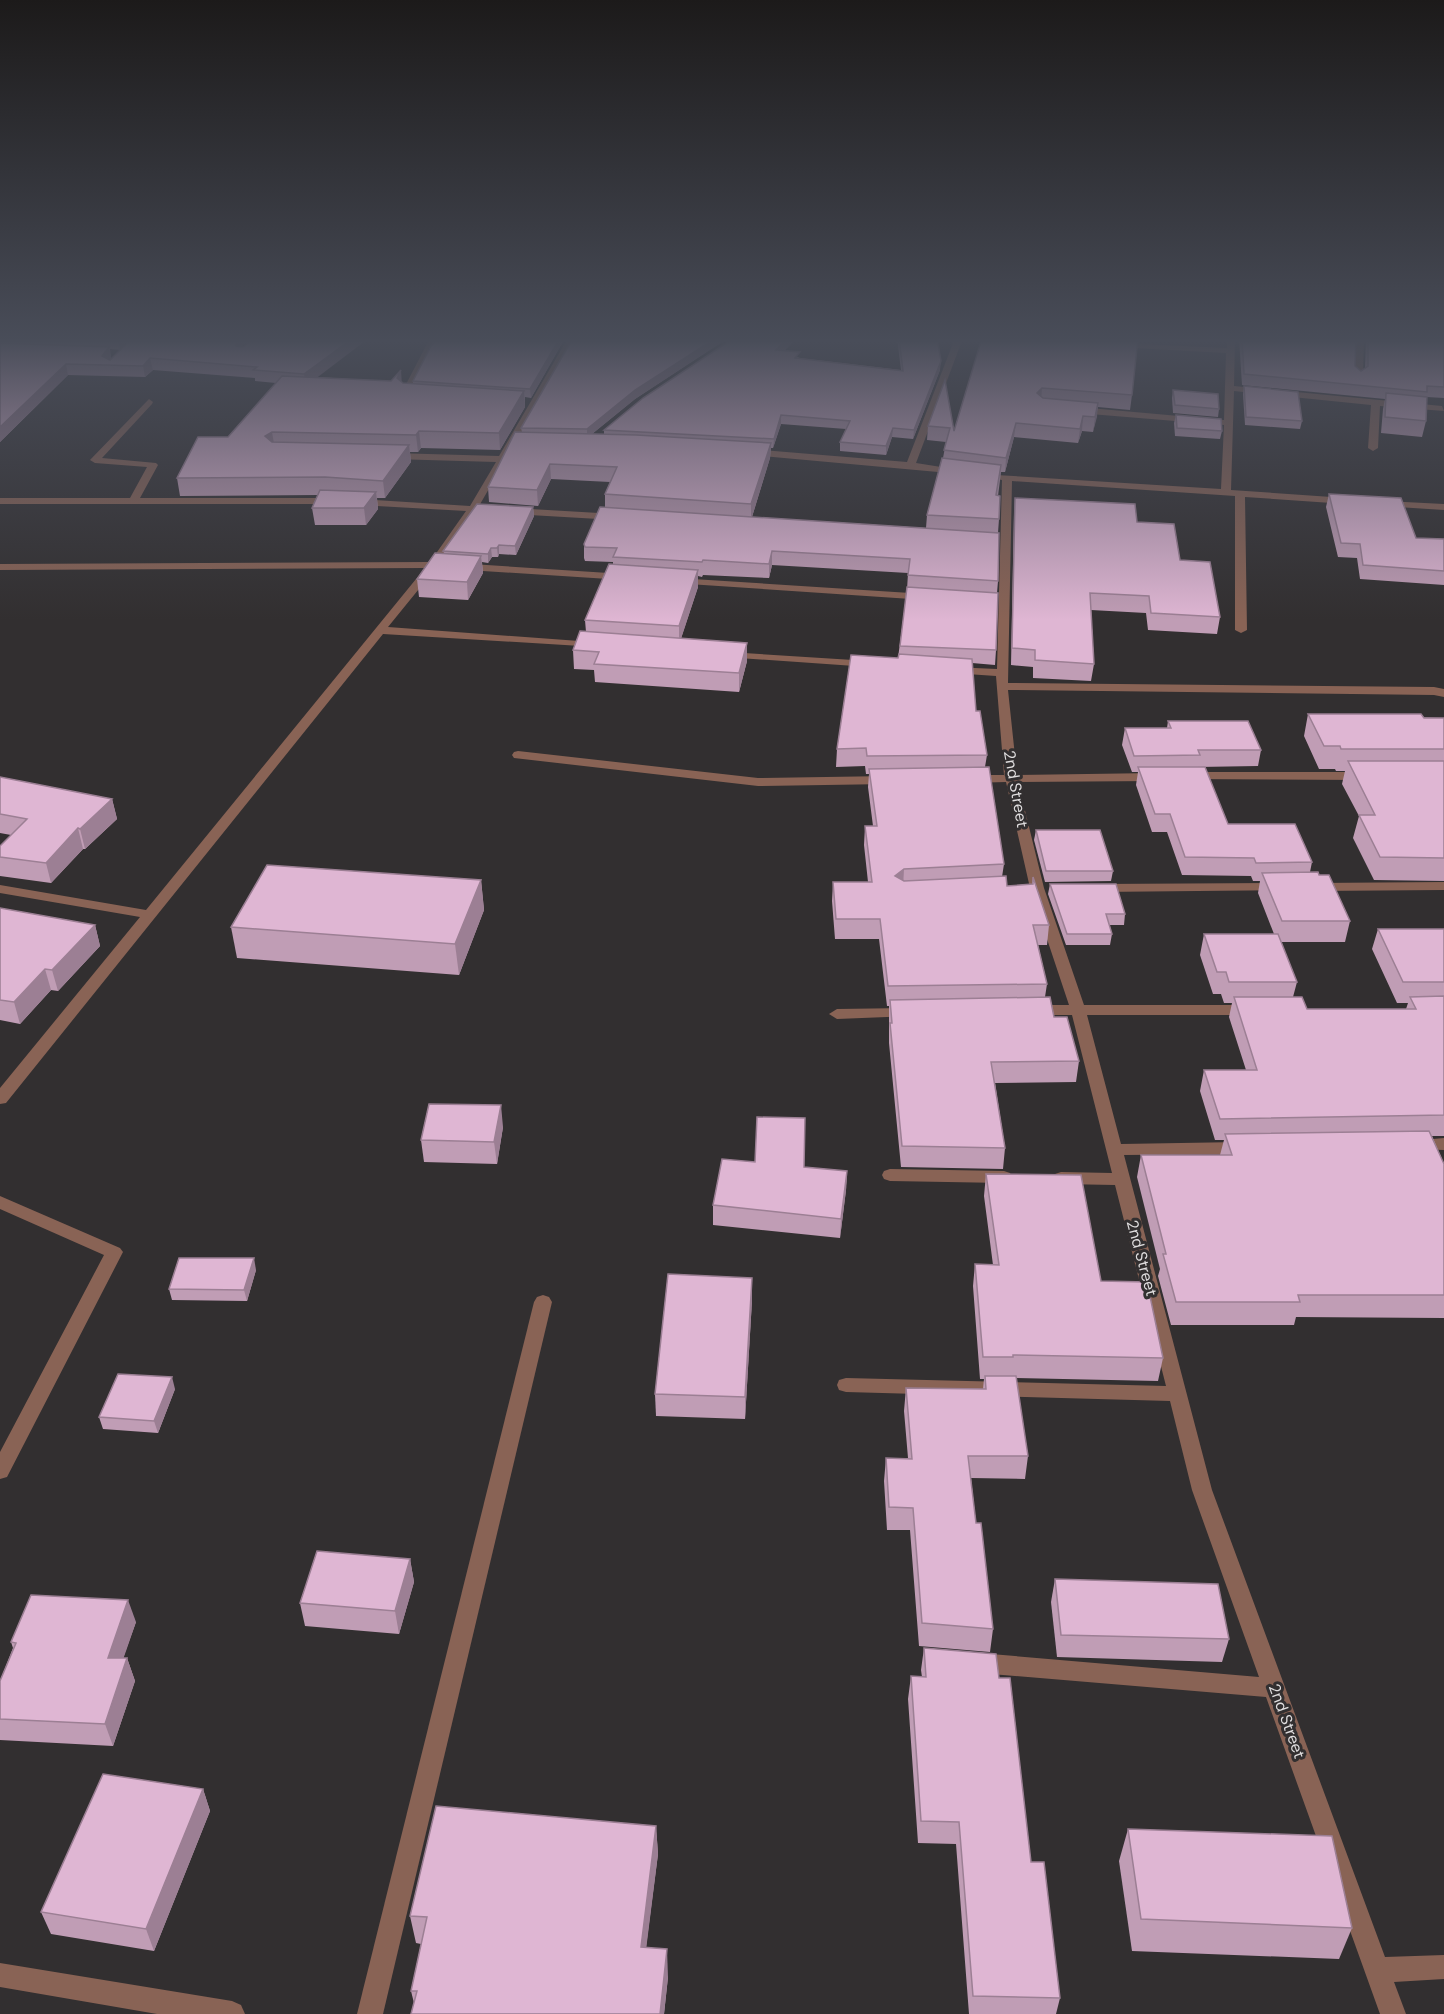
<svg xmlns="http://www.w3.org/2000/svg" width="1444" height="2014" font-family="'DM Sans',sans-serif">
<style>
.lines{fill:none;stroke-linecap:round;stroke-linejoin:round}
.minor{fill:#896355;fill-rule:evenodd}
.wall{fill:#c09db5}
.shaded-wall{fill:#9c7f94}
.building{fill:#dfb6d3;stroke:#9c7f94;stroke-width:1.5}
.labels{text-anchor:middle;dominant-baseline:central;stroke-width:6;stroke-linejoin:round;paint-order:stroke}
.street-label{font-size:16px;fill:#dfddde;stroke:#322f30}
</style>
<rect width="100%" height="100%" fill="#322f30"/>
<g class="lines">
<g class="minor">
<path d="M430,338H438L411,391L416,394L412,397L402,396L401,394Z"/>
<path d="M568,338H576L479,506L616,514L621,517L616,520L476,512L440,562L624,574L629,577L624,580L436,568L388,627L593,642L597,643V647L383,634L6,1103L0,1104V1088L140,917L0,893V885L146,910L425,568L0,570V564L430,562L466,511L359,505L354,502L359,499L470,506L496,462L392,459L387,456L392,453L499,456Z"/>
<path d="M955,338H963L916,463L960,470V474L751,455L746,452L751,449L907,462Z"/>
<path d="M1227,338H1235L1234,386L1442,406L1444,411L1380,406L1378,448L1373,451L1368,448L1371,405L1234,391L1231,490L1346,498L1351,501L1346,504L1245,497L1247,630L1241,633L1235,630V496L1012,481L1008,683L1434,687L1444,689V697L1434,695L1008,690L1017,775L1156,773L1162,777L1156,781L1018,782L1044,888L1084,1005H1249L1257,1010L1249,1015H1087L1121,1144L1240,1142L1246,1144L1248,1148L1246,1152L1240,1154L1124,1155L1212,1490L1385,1957L1444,1955V1979L1394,1982L1406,2014H1380L1266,1697L979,1673L971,1670L968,1663L971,1656L979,1653L1259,1677L1192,1490L1170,1401L846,1392L839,1390L837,1385L839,1380L846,1378L1166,1386L1115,1185L1061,1184L1055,1182L1053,1178L1055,1174L1061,1172L1112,1173L1072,1015H1033L1025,1010L1033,1005H1069L1030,888L1006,782L970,783L964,779L970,775H1004L996,676L952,673L946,670L952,667L997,669L1002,480L996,479V475L1221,489L1224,425L1078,413L1074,410L1078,407L1224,420L1226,353L1116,347L1112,345L1116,343L1227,348Z"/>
<path d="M1356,338H1364L1363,377L1359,380L1355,377Z"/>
<path d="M149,399L153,402L152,404L102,458L156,463L158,465L140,498H335L340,501L335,504H0V498H130L147,467L95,463L90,460Z"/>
<path d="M1385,501L1444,504V510L1382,506V502Z"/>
<path d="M677,578L926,594L931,597L926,600L673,583V579Z"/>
<path d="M728,652L869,661L875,664L869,667L724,657V653Z"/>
<path d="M518,751L758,778L889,776L895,780L889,784L758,786L514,758L512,755L514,752Z"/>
<path d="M1189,772H1363L1369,776L1363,780L1185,779L1183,776Z"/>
<path d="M1444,882V890L1315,891L1308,887L1315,883Z"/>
<path d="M1279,883L1284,884L1286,887L1284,890L1099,892L1092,888L1099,884Z"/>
<path d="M907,1008L915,1013L912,1016L837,1019L829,1014L837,1009Z"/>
<path d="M1444,1138V1150L1411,1149L1409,1145L1411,1141Z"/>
<path d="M890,1169L1004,1171L1010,1173L1012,1177L1010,1181L1004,1183L890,1181L884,1179L882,1175L884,1171Z"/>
<path d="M0,1196L120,1248L123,1252L7,1477L0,1479V1452L104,1255L0,1209Z"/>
<path d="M543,1295L549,1297L552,1302L383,2014H357L534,1302L537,1297Z"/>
<path d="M0,1963L232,2001L241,2005L245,2014H157L0,1987Z"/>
</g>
</g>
<g class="wall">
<path d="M0,338H130L120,350L110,349L111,358L110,360L242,347L317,377L402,382L403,383H413V381L438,338H565L531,398L525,397V407L500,450L421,448L418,452H410L411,462L385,498H377L378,509L366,525H315L312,508L318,495L180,496L177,478L228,437L276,383L255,381V378L153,370L145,377L68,375L0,442Z"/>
<path d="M573,338H728L635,399L592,434L604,435V430L734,338H797L784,351L800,358L901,370L897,338H937L940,370L913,439L892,437L886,455L840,451V442L846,429L781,424L773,448H771L770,458L752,517L926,528L927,515L943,458L946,442L927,440L928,426L945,380L954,431L982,338L1132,395L1130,410L1098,407L1093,432L1082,431L1078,443L1014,437L1005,472H1001L998,496L999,519L998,533V581L997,593L996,650L995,665L972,663L976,711L987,755L985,767L1004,864L1002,877L1007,886L1032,884L1033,877L1049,925L1047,945H1038L1047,984L1045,997L1054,1017L1079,1061L1076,1082L995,1083L1005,1148L1003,1169L901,1167L889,1043V1006H887L879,939H835L832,901L833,882H868L864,845L865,826H873L868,787L869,774H866L865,766L836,767L837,749L898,658L907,590L908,573L772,565L769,578L703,575L702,577L698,576V587L681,638L747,661L739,692L595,682L594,670L574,669L573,650L586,632L585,620L613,564V562L585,561L584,558V544L605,507V494L610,482L551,479L538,506L489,502L488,487L522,432L521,428Z"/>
<path d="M1239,338H1356L1355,366L1361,371L1365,368L1366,338H1444V398L1427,397L1426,421L1422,437L1381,433L1383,409L1385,399L1242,385Z"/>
<path d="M1244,386L1302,421L1300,429L1245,425L1243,394Z"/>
<path d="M1173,390L1219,409L1218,417L1173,413L1172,398Z"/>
<path d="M1176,415L1222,431L1220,439L1175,436L1174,423Z"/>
<path d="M1329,494L1416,538L1444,539V585L1360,579L1357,558L1338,557L1326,507Z"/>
<path d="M1015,498L1137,522L1220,617L1217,634L1148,630L1146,613L1091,610L1094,664L1091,681L1033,678V667L1011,665L1014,513Z"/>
<path d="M533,507L534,516L516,555L499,554L498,557H492L488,563L482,562L483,573L468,600L419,597L417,579L444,553L443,551Z"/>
<path d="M1308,714L1444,718V881L1374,880L1353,838L1359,816L1342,784L1345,771H1336L1335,769H1319L1304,736Z"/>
<path d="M1168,721L1261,750L1258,766L1198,767L1228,824L1312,862L1310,872L1350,921L1345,942H1281L1297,982L1293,997L1307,1009H1406L1408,1003H1397L1372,949L1378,929H1444V1136H1432L1444,1164V1318L1296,1317L1294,1325H1171L1158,1276L1160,1269L1137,1177L1141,1155H1220L1224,1140H1215L1200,1091L1204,1070H1246L1229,1017L1232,1003H1224L1221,994H1213L1200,955L1204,934H1274L1258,893L1260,881H1253L1251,876L1182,875L1167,832H1152L1136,785L1138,772H1132L1122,745L1125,728H1167Z"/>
<path d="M0,777L112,799L117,819L85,849H83L51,883L0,876V846L11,835L0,833Z"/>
<path d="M1036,830L1113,871L1111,881L1045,882L1034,840Z"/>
<path d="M481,880L484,910L459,975L237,958L231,927Z"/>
<path d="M1050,884L1125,914L1124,925H1109L1112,934L1110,945H1066L1048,894Z"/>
<path d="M0,908L95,925L100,946L58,991L51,990L20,1024L0,1020Z"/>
<path d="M503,1127L497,1164L424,1162L421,1140Z"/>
<path d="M804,1167L847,1171L846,1190L840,1238L713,1225V1205Z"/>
<path d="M986,1174L1101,1281L1163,1358L1158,1381L1016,1378L1028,1456L1025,1479L971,1478L976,1523L993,1629L990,1652L919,1646L910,1530H887L884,1481L886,1458H908L904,1411L906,1388L983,1389L984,1379H980L973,1286L975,1264L993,1265L984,1196Z"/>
<path d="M256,1270L247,1301L172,1300L169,1289Z"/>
<path d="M752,1278V1300L745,1419L656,1416L655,1394Z"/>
<path d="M175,1389L158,1433L103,1429L99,1417Z"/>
<path d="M410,1559L414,1582L399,1634L305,1626L300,1603Z"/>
<path d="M1055,1579L1229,1639L1222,1662L1057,1657L1051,1602Z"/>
<path d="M136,1622L123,1658H127L135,1681L113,1746L0,1740V1681L13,1648L11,1642Z"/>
<path d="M924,1648L999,1678L1031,1862L1060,1998L1056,2014H969L956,1844L918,1843L908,1699L911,1676L922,1677L921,1670Z"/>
<path d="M203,1789L210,1811L154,1951L51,1934L41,1912Z"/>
<path d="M656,1826L658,1854L646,1947L668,1977L664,2014H411L414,2003L411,1991L421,1944L416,1943L410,1916Z"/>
<path d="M1128,1829L1352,1928L1339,1959L1132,1951L1119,1861Z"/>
</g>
<g class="shaded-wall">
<path d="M118,338H130L120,350Z"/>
<path d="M237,338H252L238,350L236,346V339Z"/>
<path d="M353,338H369L306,386L304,374Z"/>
<path d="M560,338H565L531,398L530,389Z"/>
<path d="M716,338H728L635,399L587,438V429L635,390Z"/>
<path d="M788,338H797L776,358V350Z"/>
<path d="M109,347L111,358L107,365L102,356Z"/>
<path d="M150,358L153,370L145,377L143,366Z"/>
<path d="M941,361L940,370L913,439L914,430Z"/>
<path d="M66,364L68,375L0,442V427Z"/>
<path d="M401,370L402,387L397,378Z"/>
<path d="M1042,388L1041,402L1037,393Z"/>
<path d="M524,391L525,407L500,450L499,433Z"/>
<path d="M1098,403L1097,417L1093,432L1095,417Z"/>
<path d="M781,415V424L773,448L774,439Z"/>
<path d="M1083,416L1082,431L1078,443L1080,429Z"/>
<path d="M1016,423L1014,437L1005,472L1006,458Z"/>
<path d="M893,428L892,437L886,455V446Z"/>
<path d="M419,431L421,448L418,452L416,435Z"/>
<path d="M272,432L275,449L265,436Z"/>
<path d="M771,443L770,458L751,520V504Z"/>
<path d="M409,445L411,462L385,498L383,481Z"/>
<path d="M550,464L551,479L538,506L537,490Z"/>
<path d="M376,492L378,509L366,525L364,508Z"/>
<path d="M533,507L534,516L516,555L515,546Z"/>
<path d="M499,545V554L498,557L497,548Z"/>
<path d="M491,548L492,557L488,563V554Z"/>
<path d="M772,551V565L769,578V564Z"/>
<path d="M481,556L483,573L468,600L467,582Z"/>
<path d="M698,570V587L679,645V626Z"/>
<path d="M747,643V661L739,692V673Z"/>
<path d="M112,799L117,819L85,849L80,829Z"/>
<path d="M78,828L83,849L51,883L46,863Z"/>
<path d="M904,869L903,888L895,876Z"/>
<path d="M481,880L484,910L459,975L455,944Z"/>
<path d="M95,925L100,946L58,991L52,970Z"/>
<path d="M45,969L51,990L20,1024L14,1002Z"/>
<path d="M501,1105L503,1127L497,1164L494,1142Z"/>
<path d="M847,1171L846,1190L840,1238L841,1219Z"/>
<path d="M254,1258L256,1270L247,1301L244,1290Z"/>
<path d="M752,1278V1300L745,1419V1397Z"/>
<path d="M172,1377L175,1389L158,1433L154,1421Z"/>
<path d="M410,1559L414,1582L399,1634L395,1611Z"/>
<path d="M128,1600L136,1622L116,1680L108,1658Z"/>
<path d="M127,1658L135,1681L113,1746L105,1724Z"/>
<path d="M203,1789L210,1811L154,1951L146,1929Z"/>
<path d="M656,1826L658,1854L643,1974L641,1947Z"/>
<path d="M667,1949L668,1977L664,2014H660Z"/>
</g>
<g class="building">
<path d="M132,338H237L236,339V346L243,347L253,338H353L304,374L253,370L257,367L150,358L143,366L66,364L0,427V343L109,347L102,356L110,360Z"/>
<path d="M438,338H560L530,389L413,381L431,346Z"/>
<path d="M573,338H716L635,390L587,429L521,428Z"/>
<path d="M734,338H788L776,350L800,352L795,358L903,371L899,338H937L941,361L914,430L893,428L886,446L840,442L850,421L781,415L774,439L604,430L643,398Z"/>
<path d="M982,338H1138L1132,395L1042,388L1037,393L1043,398L1098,403L1095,417L1083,416L1080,429L1016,423L1006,458L944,450L950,428L928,426L945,380L954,431Z"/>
<path d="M1242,338H1356L1355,366L1361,371L1368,366V338H1444V387L1427,386V392L1244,374Z"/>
<path d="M401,370L397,378L403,383L524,391L499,433L419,431L416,435L272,432L265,436L272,442L409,445L383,481L325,477L177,478L198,437H228L282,376L391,381Z"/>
<path d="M1244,386L1298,392L1302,421L1246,417Z"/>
<path d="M1173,390L1218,394L1219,409L1175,405Z"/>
<path d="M1386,393L1427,397L1426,421L1385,417Z"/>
<path d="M1176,415L1221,419L1222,431L1177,428Z"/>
<path d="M515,432L636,435L771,443L751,504L605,494L617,467L550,464L537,490L488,487Z"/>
<path d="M942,458L1001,465L996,495L1000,496L999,519L927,515Z"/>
<path d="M320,490L376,492L364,508H312Z"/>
<path d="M1329,494L1401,498L1416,538L1444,539V571L1363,565L1360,544L1341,543Z"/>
<path d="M1015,498L1135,504L1137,522L1174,524L1180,560L1210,562L1220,617L1151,613L1149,596L1090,593L1094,664L1035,660V650L1012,648Z"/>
<path d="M477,504L533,507L515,546L499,545L497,548H491L488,554L443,551Z"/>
<path d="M600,507L999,533L998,581L908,575L910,559L772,551L769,564L703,560L702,562L613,557L617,548L585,547L584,544Z"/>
<path d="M435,553L481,556L467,582L417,579Z"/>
<path d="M609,564L698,570L679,626L585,620Z"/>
<path d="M907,587L998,593L996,650L900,646Z"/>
<path d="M580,631L747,643L739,673L594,664L599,652L573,650Z"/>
<path d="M899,654L972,659L976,711H980L987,755L867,756L866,748L837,749L851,655L898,658Z"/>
<path d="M1308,714H1421L1424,718H1444V749H1341L1340,746H1324Z"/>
<path d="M1168,721H1248L1261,750H1198L1200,755L1134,756L1125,728H1171Z"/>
<path d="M1348,761H1444V858L1380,857L1359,815H1375Z"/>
<path d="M989,767L1004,864L904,869L895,876L904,881L1006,876L1007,886L1033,884V877L1049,925H1033L1047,984L888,986L880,919H836L833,882H872L865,826H877L869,769Z"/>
<path d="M1138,767H1205L1228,824H1295L1312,862L1256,863L1254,858L1185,857L1170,814H1155Z"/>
<path d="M0,777L112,799L80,829L78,828L46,863L0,857V846L27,819L0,814Z"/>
<path d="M1036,830H1100L1113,871H1046Z"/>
<path d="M267,865L481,880L455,944L231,927Z"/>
<path d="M1318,872L1319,875H1329L1350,921H1282L1262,873Z"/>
<path d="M1050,884H1116L1125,914H1106L1112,934H1067Z"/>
<path d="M0,908L95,925L52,970L45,969L14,1002L0,1000Z"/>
<path d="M1378,929H1444V982H1403Z"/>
<path d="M1204,934H1278L1297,982H1229L1226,972H1217Z"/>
<path d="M1444,996V1115L1220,1119L1204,1070H1257L1234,997H1302L1307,1009H1416L1410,997Z"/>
<path d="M1050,997L1054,1017H1067L1079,1061L991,1062L1005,1148L902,1146L890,1023H892L890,1000Z"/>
<path d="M429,1104L501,1105L494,1142L421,1140Z"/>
<path d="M757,1117L805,1118L804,1167L847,1171L841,1219L713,1205L722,1159L755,1162Z"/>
<path d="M1429,1131L1444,1164V1295H1298L1300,1302H1176L1163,1254H1166L1141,1155H1232L1225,1134Z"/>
<path d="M986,1174L1081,1175L1101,1281L1147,1282L1163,1358L1013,1355V1357H983L975,1264L999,1265Z"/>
<path d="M179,1258H254L244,1290L169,1289Z"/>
<path d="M668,1274L752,1278L745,1397L655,1394Z"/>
<path d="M118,1374L172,1377L154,1421L99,1417Z"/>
<path d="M985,1376H1016L1028,1456H968L976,1523H981L993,1629L922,1623L913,1508L889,1507L886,1458L912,1459L906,1388L986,1389Z"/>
<path d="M317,1551L410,1559L395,1611L300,1603Z"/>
<path d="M1055,1579L1218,1584L1229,1639L1061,1635Z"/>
<path d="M31,1595L128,1600L108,1658H127L105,1724L0,1719V1681L16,1643L11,1642Z"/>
<path d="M924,1648L996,1654L999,1678H1010L1031,1862H1044L1060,1998L973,1996L959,1822L921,1821L911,1676L926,1677Z"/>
<path d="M103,1774L203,1789L146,1929L41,1912Z"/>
<path d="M436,1806L656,1826L641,1947L667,1949L660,2014H411L417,1991H411L427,1917L410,1916Z"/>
<path d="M1128,1829L1332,1836L1352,1928L1141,1919Z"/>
</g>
<linearGradient id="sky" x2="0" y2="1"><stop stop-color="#1c1a1a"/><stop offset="0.55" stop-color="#494d59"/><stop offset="1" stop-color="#494d59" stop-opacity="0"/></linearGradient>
<rect width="1444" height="620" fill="url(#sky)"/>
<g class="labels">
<g class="street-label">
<text transform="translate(1016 789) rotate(80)">2nd Street</text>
<text transform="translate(1142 1258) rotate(75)">2nd Street</text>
<text transform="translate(1287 1721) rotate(70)">2nd Street</text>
</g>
</g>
</svg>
